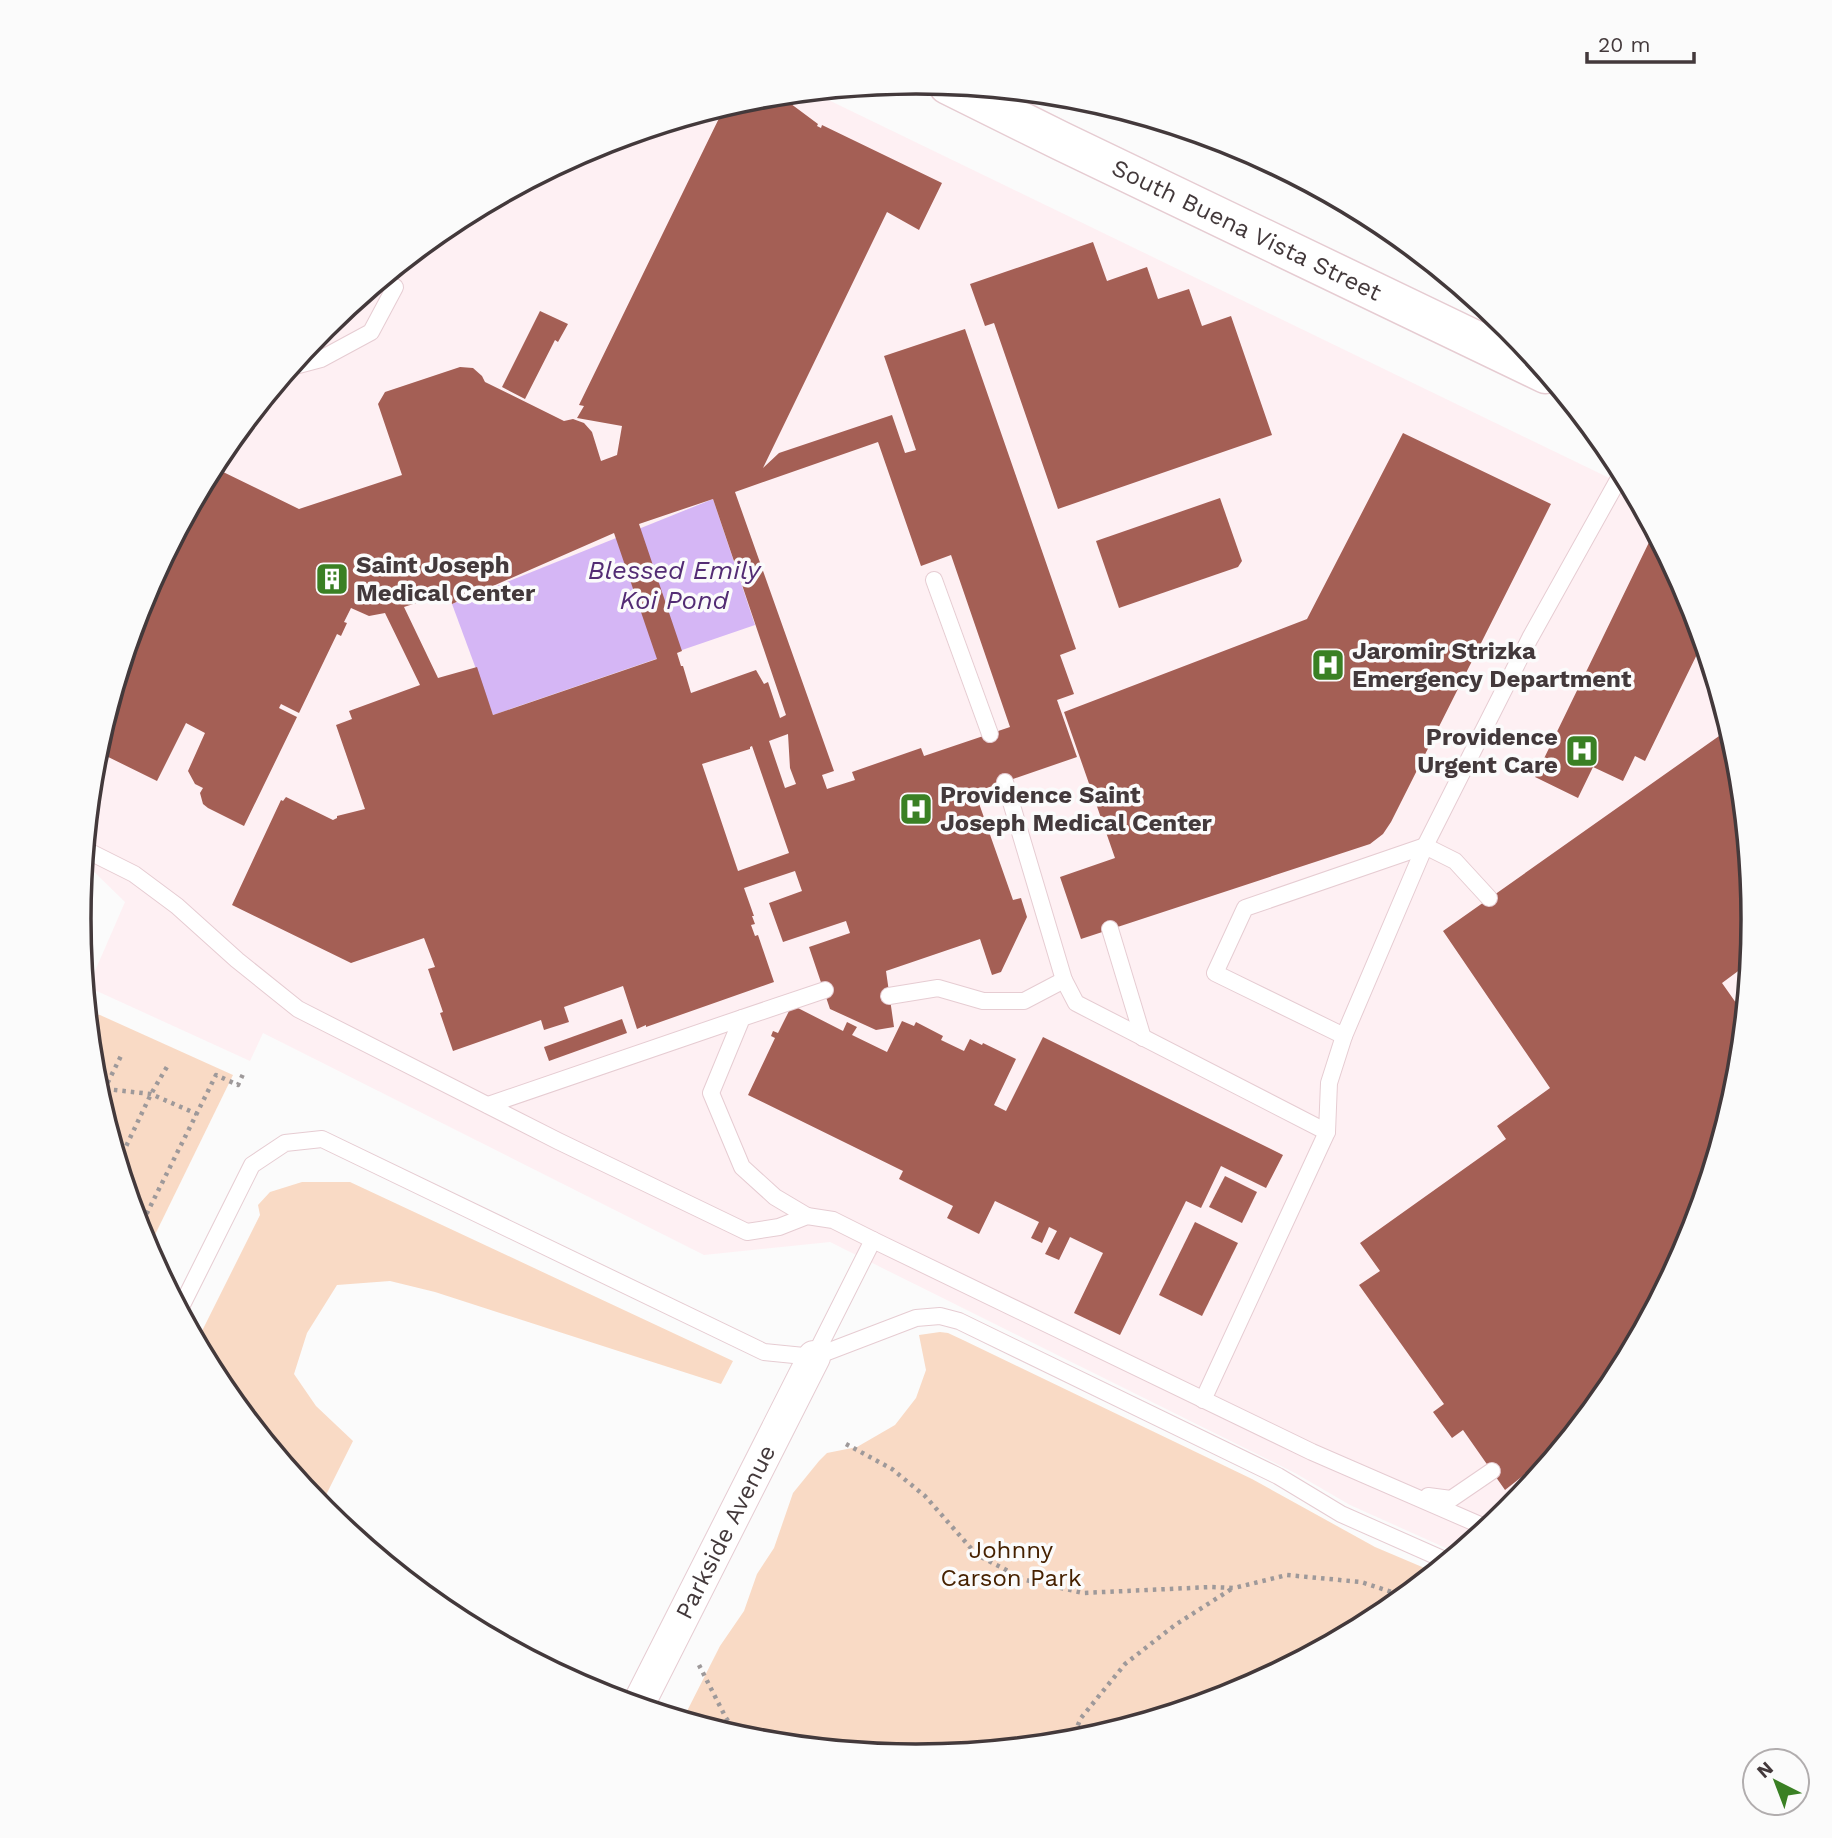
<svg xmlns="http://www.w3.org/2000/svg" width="1832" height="1838" font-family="'Work Sans',sans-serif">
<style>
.built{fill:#fef0f3}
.green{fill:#f9dac5}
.water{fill:#d5b6f5}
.building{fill:#a45f55;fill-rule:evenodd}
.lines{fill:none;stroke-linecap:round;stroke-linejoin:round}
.service-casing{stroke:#e6ccd2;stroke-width:18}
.minor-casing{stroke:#e6ccd2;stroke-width:34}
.secondary-casing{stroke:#e6ccd2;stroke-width:41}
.path{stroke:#9e999a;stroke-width:4.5;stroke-dasharray:3.5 5;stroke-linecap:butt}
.service{stroke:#fff;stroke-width:16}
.minor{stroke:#fff;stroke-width:32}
.secondary{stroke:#fff;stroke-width:38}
.labels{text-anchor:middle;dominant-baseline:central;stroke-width:7;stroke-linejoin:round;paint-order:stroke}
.street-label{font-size:24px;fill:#43393b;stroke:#fbfbfb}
.poi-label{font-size:24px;font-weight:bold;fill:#43393b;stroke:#fbfbfb;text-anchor:start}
.park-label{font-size:24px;fill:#462100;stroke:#fbfbfb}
.water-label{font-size:26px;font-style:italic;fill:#532c74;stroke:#fbfbfb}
.rim{fill:none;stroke:#43393b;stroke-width:3.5}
</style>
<rect width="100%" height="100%" fill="#fbfbfb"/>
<path class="built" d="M812,92L1630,488L1690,599L1737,756L1753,919L1737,1083L1689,1240L1612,1384L1508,1511L1457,1553L1350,1505L1295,1473L830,1242L704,1255L263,1033L250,1061L88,987L125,902L84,862L95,755L143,598L220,454L324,327L451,223L596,145L753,98Z"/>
<g class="green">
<path d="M88,1013L100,1015L233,1075L148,1249L142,1239L95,1082Z"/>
<path d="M302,1182H350L733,1361L721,1384L435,1292L390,1281L337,1285L307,1333L294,1374L316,1406L353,1441L320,1507L220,1384L197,1341L260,1215L258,1205L270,1192Z"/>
<path d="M940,1332L948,1333L963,1340L1252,1479L1375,1547L1434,1572L1381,1615L1236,1693L1079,1740L916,1756L752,1740L683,1719L720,1646L744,1611L757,1574L774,1548L793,1493L819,1461L827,1453L857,1447L895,1425L916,1398L926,1370L919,1335Z"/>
</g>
<path class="water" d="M713,499L755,625L493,715L452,604Z"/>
<g class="building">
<path d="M779,95L818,124L817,126L821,128L822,125L942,183L919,230L887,212L763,468L779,453L892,415L905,453L916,450L884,356L965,329L1076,649L1060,655L1074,694L1057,700L1077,757L975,792L1013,900L1021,898L1027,917L1001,972L992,975L980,939L886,971L894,1027L876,1030L830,1009L809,947L850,933L846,921L783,942L769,903L802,891L795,871L744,888L754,916H752L755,924L751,925L755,936L758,935L774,982L646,1027V1025L637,1029L623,986L564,1007L569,1022L544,1030L541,1020L453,1051L440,1013L443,1012L428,969L435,967L424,938L351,963L232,905L281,800L283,801L286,797L333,820L337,818V816L365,809L336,725L352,719L349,711L420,685L385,613L369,616L351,608L344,622L347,623L341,636L337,634L299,713L281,704L279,708L297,717L244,826L208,808L203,804L200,793L203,788L195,784L188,771L205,733L186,723L157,781L96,751L143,598L203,485L208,487L217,469L299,509L402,475L378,404L385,392L460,367L473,368L482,376L485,382L564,421L573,419L584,423L592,432L601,461L617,455L622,426L577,418L584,406L579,405L725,106L753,98ZM878,442L921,566L951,555L1010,727L924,756L921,748L852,772L855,780L827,789L822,775L834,771L735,492ZM713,499L786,715L780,718L768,682L764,684L756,670L691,693L683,666H681L677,653L682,651L639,524ZM614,533L657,659L493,715L477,667L438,678L404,607L450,592L452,604ZM788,734L790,768L796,784L785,788L769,741ZM752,746L789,853L738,871L702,764L750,749V747Z"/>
<path d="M1093,242L1107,281L1147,267L1158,299L1189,289L1202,326L1231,316L1272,435L1058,509L994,323L985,326L970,284Z"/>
<path d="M540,311L568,324L558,342L555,340L525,399L502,387Z"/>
<path d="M1403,433L1551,504L1391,822L1383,834L1370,844L1081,939L1060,877L1115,858L1064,712L1307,619Z"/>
<path d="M1220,498L1242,561L1238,567L1119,608L1096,541Z"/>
<path d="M1654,532L1690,599L1703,642L1645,761L1635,756L1623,781L1593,767L1578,798L1535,777Z"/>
<path d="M1729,729L1737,756L1753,919L1749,963L1722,983L1741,1010L1745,1007L1737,1083L1689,1240L1612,1384L1530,1484L1524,1475L1505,1490L1463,1430L1452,1438L1433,1412L1444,1404L1359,1285L1380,1271L1360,1243L1506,1139L1497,1126L1550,1088L1443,931Z"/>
<path d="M792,1005L843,1031L847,1022L857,1027L852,1035L887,1052L902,1021L914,1026L916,1022L943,1036L941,1040L964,1051L970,1039L982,1045L983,1043L1016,1059L994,1105L1006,1111L1043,1037L1283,1155L1266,1188L1221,1166L1201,1208L1186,1201L1120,1335L1074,1313L1103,1253L1070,1237L1059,1260L1045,1254L1057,1231L1049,1227L1042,1243L1031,1238L1039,1222L995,1201L979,1234L947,1218L953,1206L899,1179L903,1171L748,1095L775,1038L771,1036L773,1031L778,1033Z"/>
<path d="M622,1019L627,1033L549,1061L544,1047Z"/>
<path d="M1225,1176L1257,1192L1242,1223L1209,1207Z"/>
<path d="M1195,1222L1238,1243L1202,1316L1159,1295Z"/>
</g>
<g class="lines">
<defs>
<g id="service">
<path d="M291,367L321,359L371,332L395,287"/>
<path d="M934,580L990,734"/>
<path d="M1005,782L1064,980L1076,1003L1327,1132"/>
<path d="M86,850L134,874L177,906L237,960L298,1009L558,1141L747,1232L779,1227L807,1216L833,1220L873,1240"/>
<path d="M1110,929L1143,1038"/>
<path d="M889,996L938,988L983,1001H1024L1064,980"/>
<path d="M1344,1036L1215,973L1245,908L1425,846L1455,861L1489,898"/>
<path d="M488,1105L742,1018"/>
<path d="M807,1216L775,1197L742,1167L711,1093L742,1018L825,990"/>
<path d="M180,1309L252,1165L285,1143L322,1139L764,1352L814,1357L916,1318L940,1316L959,1321L1278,1476L1341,1514L1447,1561"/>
<path d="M814,1357L873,1240L1312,1452L1487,1528"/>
<path d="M1203,1400L1327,1132L1329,1083L1344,1036L1425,846L1530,638L1622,473"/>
<path d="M1428,1496L1451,1499L1492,1471"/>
</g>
<g id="minor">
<path id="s1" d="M638,1705L814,1357"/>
</g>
<g id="secondary">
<path id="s2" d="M948,85L1061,141L1546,374"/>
</g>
</defs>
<use href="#service" class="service-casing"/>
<use href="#minor" class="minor-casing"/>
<use href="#secondary" class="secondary-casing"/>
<g class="path">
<path d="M1189,131L1382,224"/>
<path d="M97,1088L151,1094L197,1114"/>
<path d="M100,1098L121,1056"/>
<path d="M119,1161L151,1094L168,1065"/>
<path d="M139,1229L216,1075L238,1085L244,1072"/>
<path d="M846,1444L892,1469L925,1496L977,1555L1026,1580L1083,1593L1211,1587L1234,1588L1287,1575L1361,1582L1404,1596"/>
<path d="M699,1665L726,1718L739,1736"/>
<path d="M1076,1731L1090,1737"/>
<path d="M1071,1741L1081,1718L1125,1664L1175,1625L1233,1588"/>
</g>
<use href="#service" class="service"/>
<use href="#minor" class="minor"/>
<use href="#secondary" class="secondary"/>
</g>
<defs>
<symbol id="building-square" viewBox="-11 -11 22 22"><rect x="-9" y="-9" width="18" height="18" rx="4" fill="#3a8024" stroke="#fbfbfb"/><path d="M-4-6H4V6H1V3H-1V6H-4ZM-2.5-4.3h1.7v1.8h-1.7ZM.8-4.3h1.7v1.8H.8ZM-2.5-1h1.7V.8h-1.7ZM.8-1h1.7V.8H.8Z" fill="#fff"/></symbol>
<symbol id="hospital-square" viewBox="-11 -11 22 22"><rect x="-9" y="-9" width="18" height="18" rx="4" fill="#3a8024" stroke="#fbfbfb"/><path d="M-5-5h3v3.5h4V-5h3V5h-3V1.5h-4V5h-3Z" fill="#fff"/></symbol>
</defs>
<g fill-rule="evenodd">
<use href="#building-square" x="313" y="560" width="38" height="38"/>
<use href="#hospital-square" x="1309" y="646" width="38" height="38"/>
<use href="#hospital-square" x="1563" y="732" width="38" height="38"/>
<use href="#hospital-square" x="897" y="790" width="38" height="38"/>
</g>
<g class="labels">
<g class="street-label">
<text stroke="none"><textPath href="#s2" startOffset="332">South Buena Vista Street</textPath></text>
<text stroke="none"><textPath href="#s1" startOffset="194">Parkside Avenue</textPath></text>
</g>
<g class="poi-label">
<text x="356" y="565">Saint Joseph<tspan x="356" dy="28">Medical Center</tspan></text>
<text x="1352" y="651">Jaromir Strizka<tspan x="1352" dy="28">Emergency Department</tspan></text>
<text x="1558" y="737" text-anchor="end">Providence<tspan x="1558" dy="28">Urgent Care</tspan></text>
<text x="940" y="795">Providence Saint<tspan x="940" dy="28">Joseph Medical Center</tspan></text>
</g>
<g class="park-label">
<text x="1011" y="1550">Johnny<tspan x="1011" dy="28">Carson Park</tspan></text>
</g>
<g class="water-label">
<text x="674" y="570">Blessed Emily<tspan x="674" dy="30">Koi Pond</tspan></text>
</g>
</g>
<path d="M0 0H1832V1838H0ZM91 919a825 825 0 1 1 1650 0a825 825 0 1 1-1650 0Z" fill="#fbfbfb" fill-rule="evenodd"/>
<path class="rim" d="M91 919a825 825 0 1 1 1650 0a825 825 0 1 1-1650 0Z"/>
<g transform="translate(1776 1782) rotate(318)"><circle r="33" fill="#fbfbfb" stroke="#b1adae" stroke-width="2"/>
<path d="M0-5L12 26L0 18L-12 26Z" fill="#3a8024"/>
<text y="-10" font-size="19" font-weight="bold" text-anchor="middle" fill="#43393b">N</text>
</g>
<path d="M1587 52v10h107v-10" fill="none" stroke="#43393b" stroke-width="3.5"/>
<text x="1598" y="52" font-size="21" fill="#43393b" stroke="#fbfbfb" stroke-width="5" paint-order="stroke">20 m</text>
</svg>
